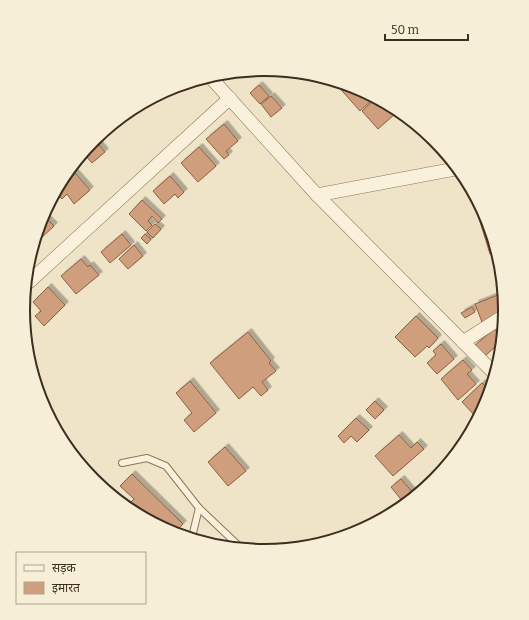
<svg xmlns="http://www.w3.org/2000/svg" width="529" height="620" font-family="Bitter,'Noto Sans Devanagari',serif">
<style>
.building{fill:#cf9f7d;stroke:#8d5f41;filter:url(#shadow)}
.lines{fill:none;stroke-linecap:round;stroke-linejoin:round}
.lane-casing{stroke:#8d765c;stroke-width:8}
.street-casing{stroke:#8d765c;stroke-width:14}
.lane{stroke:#faf1dc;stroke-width:6}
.street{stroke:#faf1dc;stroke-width:13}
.rim{fill:none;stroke:#3d2e20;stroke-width:2}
</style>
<defs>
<filter id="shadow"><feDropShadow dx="3.5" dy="-3.5" stdDeviation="0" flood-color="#0004"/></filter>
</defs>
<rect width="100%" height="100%" fill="#f0e4c8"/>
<g class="building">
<path d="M335,83L357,87L374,98L360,111Z"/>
<path d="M259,85L269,96L260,104L250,93Z"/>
<path d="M271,96L282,108L271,117L261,104Z"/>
<path d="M375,99L396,113L378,129L362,111Z"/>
<path d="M224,124L238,141L226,151L229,155L224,159L206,139Z"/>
<path d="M94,139L105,152L92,163L84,154Z"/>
<path d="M199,147L216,166L198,182L181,163Z"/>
<path d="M74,172L90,190L74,204L67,194L62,199L57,194L69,177Z"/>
<path d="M170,176L184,192L178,198L175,194L164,204L153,191Z"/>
<path d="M142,200L162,219L158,223L152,216L148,221L152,225L146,231L129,214Z"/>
<path d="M47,209L50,212L45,217L54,226L39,240L37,238L41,217Z"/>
<path d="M483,210L488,218L495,252L490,254L477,212Z"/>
<path d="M155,224L161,229L153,238L147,232Z"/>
<path d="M122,234L131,245L110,263L101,252Z"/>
<path d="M145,234L151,239L147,244L141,238Z"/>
<path d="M134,245L143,256L128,269L119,259Z"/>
<path d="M81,259L88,267L90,265L99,275L76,294L61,276Z"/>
<path d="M48,287L65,305L44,326L35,316L41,311L33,302Z"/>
<path d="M503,293L505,313L482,322L475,304Z"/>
<path d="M472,307L475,312L465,318L461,313Z"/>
<path d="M416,316L438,338L429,348L427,346L415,357L395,337Z"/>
<path d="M494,329L501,337L499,343L484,357L474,346Z"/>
<path d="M248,332L271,361L269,363L276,371L262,382L268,390L261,396L253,387L239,399L210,363Z"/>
<path d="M441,344L454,359L437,374L427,363L436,355L433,351Z"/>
<path d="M463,360L472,370L467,374L476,384L458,400L441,379Z"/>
<path d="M190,381L216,413L194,432L184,420L192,413L176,393Z"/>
<path d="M482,383L490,391L488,403L477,418L462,402Z"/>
<path d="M375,401L384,410L375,419L366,410Z"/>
<path d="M356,418L369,430L357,442L351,436L344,443L338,436Z"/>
<path d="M399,435L411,448L417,442L424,449L393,476L375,456Z"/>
<path d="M225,447L246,471L228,486L208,462Z"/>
<path d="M132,474L183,524L174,533L129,504L134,499L120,486Z"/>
<path d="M401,479L415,495L403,502L391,487Z"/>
</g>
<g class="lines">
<defs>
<g id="lane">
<path d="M122,463L147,458L166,466L199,508L192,537"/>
<path d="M199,508L240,547"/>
</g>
<g id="street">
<path d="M212,79L317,195L455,169"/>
<path d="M317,195L494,373"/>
<path d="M29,282L230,98"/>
<path d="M463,342L499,319L505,318"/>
</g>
</defs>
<use href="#lane" class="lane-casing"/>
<use href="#street" class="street-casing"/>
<use href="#lane" class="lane"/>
<use href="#street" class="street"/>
</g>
<path d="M0 0H529V620H0ZM30 310a234 234 0 1 1 468 0a234 234 0 1 1-468 0Z" fill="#f7eed8" fill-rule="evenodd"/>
<path class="rim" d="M30 310a234 234 0 1 1 468 0a234 234 0 1 1-468 0Z"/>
<rect x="16" y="552" width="130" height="52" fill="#f7eed8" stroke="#ada18e"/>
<rect x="24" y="565" width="20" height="6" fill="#faf1dc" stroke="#ada18e"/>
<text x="52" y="572" font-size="12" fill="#3d2e20">सड़क</text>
<rect x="24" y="582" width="20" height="12" fill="#cf9f7d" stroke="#ada18e"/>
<text x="52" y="592" font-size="12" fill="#3d2e20">इमारत</text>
<path d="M385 34v6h83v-6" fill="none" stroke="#3d2e20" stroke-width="2"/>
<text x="391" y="34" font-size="12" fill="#3d2e20" stroke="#f7eed8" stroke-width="3" paint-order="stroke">50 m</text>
</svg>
